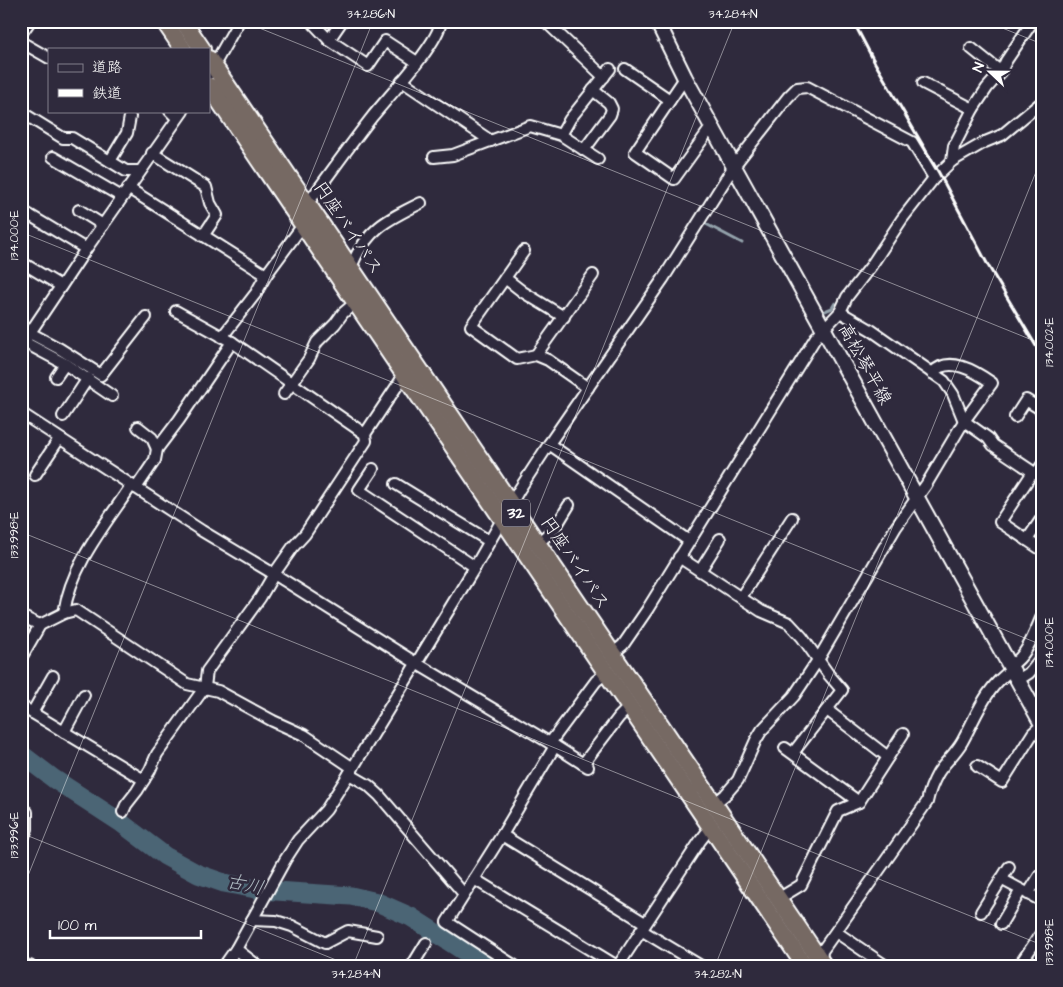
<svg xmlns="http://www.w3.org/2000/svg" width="1063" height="987" font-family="'Architects Daughter','Klee One',sans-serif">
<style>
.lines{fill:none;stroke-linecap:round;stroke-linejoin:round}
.stream{stroke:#94a3ac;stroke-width:3}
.river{stroke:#4c6575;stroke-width:19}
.minor-casing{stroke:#fff;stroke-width:14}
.secondary-casing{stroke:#fff;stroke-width:18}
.trunk-casing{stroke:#fff;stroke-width:20}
.minor{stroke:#2f2a3d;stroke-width:10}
.secondary{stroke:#2f2a3d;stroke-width:14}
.trunk{stroke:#766964;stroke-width:16}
.rail{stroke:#fff;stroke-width:3}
.ticks{fill:none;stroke:#fff;stroke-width:1;stroke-opacity:0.45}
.labels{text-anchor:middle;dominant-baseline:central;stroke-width:5;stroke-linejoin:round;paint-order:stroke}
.shield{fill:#2f2a3d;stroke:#c1bfc5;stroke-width:1}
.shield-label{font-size:16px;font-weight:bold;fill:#fff}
.street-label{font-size:18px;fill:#fff;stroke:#2f2a3d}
.water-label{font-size:19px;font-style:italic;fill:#aebac1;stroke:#2f2a3d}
.neatline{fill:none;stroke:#fff;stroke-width:2}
.ticks-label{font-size:12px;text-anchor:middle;fill:#fff}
</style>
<rect width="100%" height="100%" fill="#2f2a3d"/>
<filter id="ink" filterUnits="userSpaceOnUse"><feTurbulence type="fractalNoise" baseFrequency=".02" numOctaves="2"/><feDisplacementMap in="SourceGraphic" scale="10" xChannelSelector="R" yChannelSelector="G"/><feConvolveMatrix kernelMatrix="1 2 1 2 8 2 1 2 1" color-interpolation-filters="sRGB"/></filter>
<g filter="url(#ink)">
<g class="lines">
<g class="stream">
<path d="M704,223L742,243"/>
<path d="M825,311L832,308L835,303"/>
<path d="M958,395L962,401L963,407"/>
</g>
<path class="river" d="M21,754L54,779L120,822L165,856L198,874L224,883L261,890L351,896L377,902L411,917L487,966"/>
<defs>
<g id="minor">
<path d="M311,21L329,40L368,66L385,41L417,62"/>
<path d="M545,21L604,77"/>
<path d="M21,34L30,21"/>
<path d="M329,40L342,21"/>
<path d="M21,42L49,58"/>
<path d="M971,48L1001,72"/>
<path d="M625,69L670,100"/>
<path d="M209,74L239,21"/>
<path d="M685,78L635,152L674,179L712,126"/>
<path d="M402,81L491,141"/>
<path d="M923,83L973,109"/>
<path d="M170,111L177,118"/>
<path d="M21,112L63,138H72L126,171H140"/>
<path d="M561,135L570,119L610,69"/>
<path d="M584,150L610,115L612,109L609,103L593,90"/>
<path d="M152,153L206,187L210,203L217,215L203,236"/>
<path d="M53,157L122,197"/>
<path d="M434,157L453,155L530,126L561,135L598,159"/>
<path d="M110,161L127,133L130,117"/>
<path d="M952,161L954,146L973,109L987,88L1001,72L1006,61L1033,21"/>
<path d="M128,188L266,275"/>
<path d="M308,203C329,175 350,145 372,117C388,97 439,43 441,21"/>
<path d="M21,210L86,249"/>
<path d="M79,210L103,225"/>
<path d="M524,251L471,326L517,359L536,355L548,360L588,388"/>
<path d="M21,262L61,286"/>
<path d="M351,267C366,230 386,220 421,203"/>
<path d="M505,278L523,292L564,317"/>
<path d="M176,311L232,342L365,434"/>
<path d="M840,312L871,330L944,381L953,394L964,421L988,438L993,445L1042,478"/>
<path d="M30,333L60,349L101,375L146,317"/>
<path d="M222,337L256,293L266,275L303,225"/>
<path d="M24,342L65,364L112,396"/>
<path d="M21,346L86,249L183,111"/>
<path d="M536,355L593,275"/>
<path d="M56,377L65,364"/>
<path d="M284,394L309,359L317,342L335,324L343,313L356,302"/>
<path d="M21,413L202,531L274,574L416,663L550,743"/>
<path d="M63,416L88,378"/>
<path d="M1015,417L1026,400L1042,410"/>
<path d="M138,427L152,438L157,449"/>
<path d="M549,444L689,541"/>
<path d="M373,469L359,490L475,567"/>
<path d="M1033,472L1000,522L1042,550"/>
<path d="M1036,474L1042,465"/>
<path d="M35,475L59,439"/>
<path d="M396,484L489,541"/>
<path d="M136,488L155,460L157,449L179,420L232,342"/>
<path d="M1027,540L1042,518"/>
<path d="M537,544L555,528L569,505"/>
<path d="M679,557L761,611L789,623L802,637L829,675L842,690L793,753"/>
<path d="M700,571L720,539"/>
<path d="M741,597L792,518"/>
<path d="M64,613C71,565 105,525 131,486"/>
<path d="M21,616L40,625"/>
<path d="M612,654L623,645L647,610L816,337L840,312L847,297L871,266L902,219L934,178L952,161L985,142L1002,135L1042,102"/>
<path d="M21,658L40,625L64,613L76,610L187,684L218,691L273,721L304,735L353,768"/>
<path d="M1010,666C1027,656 1034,634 1042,616"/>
<path d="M1018,680L1029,673L1042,657"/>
<path d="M21,706L144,780"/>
<path d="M827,710L888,757"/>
<path d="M32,713L53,676"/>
<path d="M64,732L84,695"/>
<path d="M555,746L588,767"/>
<path d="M785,748L859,802"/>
<path d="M583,764L619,717L629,707"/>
<path d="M977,766L1002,782L1033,733L1042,725"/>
<path d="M349,774L368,785L379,795L464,894"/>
<path d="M714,804L725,795L738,780L756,740L762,730L794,696L818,660L896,527L926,485L964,421L992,383C975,371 949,355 932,373"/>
<path d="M123,812L126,805L137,791L150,770L157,754L205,687L207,671L260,598L274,574L293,547L305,534L366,441L365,434L405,374"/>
<path d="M502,835L645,923"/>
<path d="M21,842L27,829V812"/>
<path d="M474,879L617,966"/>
<path d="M1001,879L1042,901"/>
<path d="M1028,894L1040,875"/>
<path d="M778,899L801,885L838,811L859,802L903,734"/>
<path d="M981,912L1009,867"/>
<path d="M252,920L276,921L292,926L325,943L348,931L377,936"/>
<path d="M1001,924L1021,890"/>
<path d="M641,930L701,966"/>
<path d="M836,932L886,966"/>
<path d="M236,949L258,966"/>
<path d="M21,964L30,966"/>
<path d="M224,966L236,949L285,860L298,840L326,810L349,774L475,567L519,490L549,444L663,279L734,166L788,97L797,88L807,87L912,142L934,178"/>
<path d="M412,966L426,943"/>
<path d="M515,966L447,922L502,835L555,746L550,743L596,681L606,673"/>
<path d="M618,966L700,841L711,827"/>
<path d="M814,966L821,961L822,951L927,802C929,792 933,782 938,773C945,762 955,754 962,742C976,717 986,686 1012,670"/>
<path d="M1019,966L1042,932"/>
</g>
<path id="secondary" d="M657,21L685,78L1042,724"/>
<g id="trunk">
<path d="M164,21L183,49"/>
<path d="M183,21L202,49"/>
<path d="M209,59L824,966"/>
<path d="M209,86L805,966"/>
</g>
</defs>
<use href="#minor" class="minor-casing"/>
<use href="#secondary" class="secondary-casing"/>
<use href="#trunk" class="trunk-casing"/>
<use href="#minor" class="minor"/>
<use href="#secondary" class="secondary"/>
<use href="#trunk" class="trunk"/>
<path class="rail" d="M853,21L875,63L939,173L989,267L1042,356"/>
</g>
</g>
<path class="ticks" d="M242,21L1042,344M985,21L1042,44M21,232L1042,645M21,532L1042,945M21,833L351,966M21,893L373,21M353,966L735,21M715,966L1042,157"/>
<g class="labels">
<rect class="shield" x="502" y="499.5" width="28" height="27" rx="4"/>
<g class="shield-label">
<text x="516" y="513">32</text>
</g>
<g class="street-label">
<text transform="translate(348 228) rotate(56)">円座バイパス</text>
<text transform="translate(865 364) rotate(61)">高松琴平線</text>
<text transform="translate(575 563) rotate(56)">円座バイパス</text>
</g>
<g class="water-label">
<text transform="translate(245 885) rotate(13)">古川</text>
</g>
</g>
<rect width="1063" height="987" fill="none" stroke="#2f2a3d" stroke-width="55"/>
<rect x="48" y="48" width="162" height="65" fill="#2f2a3d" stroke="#827f8b"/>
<rect x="58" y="64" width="25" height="8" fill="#2f2a3d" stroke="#827f8b"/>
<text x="92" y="72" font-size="15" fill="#ffffff">道路</text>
<rect x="58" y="89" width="25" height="8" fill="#ffffff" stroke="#827f8b"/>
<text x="92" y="98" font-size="15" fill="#ffffff">鉄道</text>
<g transform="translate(990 72) rotate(292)" stroke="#2f2a3d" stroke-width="4" paint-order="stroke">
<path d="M0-4L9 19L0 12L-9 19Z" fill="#ffffff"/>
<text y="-8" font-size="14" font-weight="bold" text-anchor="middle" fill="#ffffff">N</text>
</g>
<path d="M50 930v8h151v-8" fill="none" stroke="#ffffff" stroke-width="2.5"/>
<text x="58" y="930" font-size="15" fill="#ffffff" stroke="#2f2a3d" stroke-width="4" paint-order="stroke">100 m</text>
<rect x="28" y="28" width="1008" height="932" class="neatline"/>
<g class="ticks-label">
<text x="371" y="18">34.286°N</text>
<text x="733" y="18">34.284°N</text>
<text transform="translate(14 235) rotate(-90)" y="4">134.000°E</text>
<text transform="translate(1049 342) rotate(-90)" y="4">134.002°E</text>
<text transform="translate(14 535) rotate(-90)" y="4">133.998°E</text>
<text transform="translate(1049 642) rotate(-90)" y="4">134.000°E</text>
<text transform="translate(14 835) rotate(-90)" y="4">133.996°E</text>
<text transform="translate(1049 942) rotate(-90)" y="4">133.998°E</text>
<text x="356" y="978">34.284°N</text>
<text x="718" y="978">34.282°N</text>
</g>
</svg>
